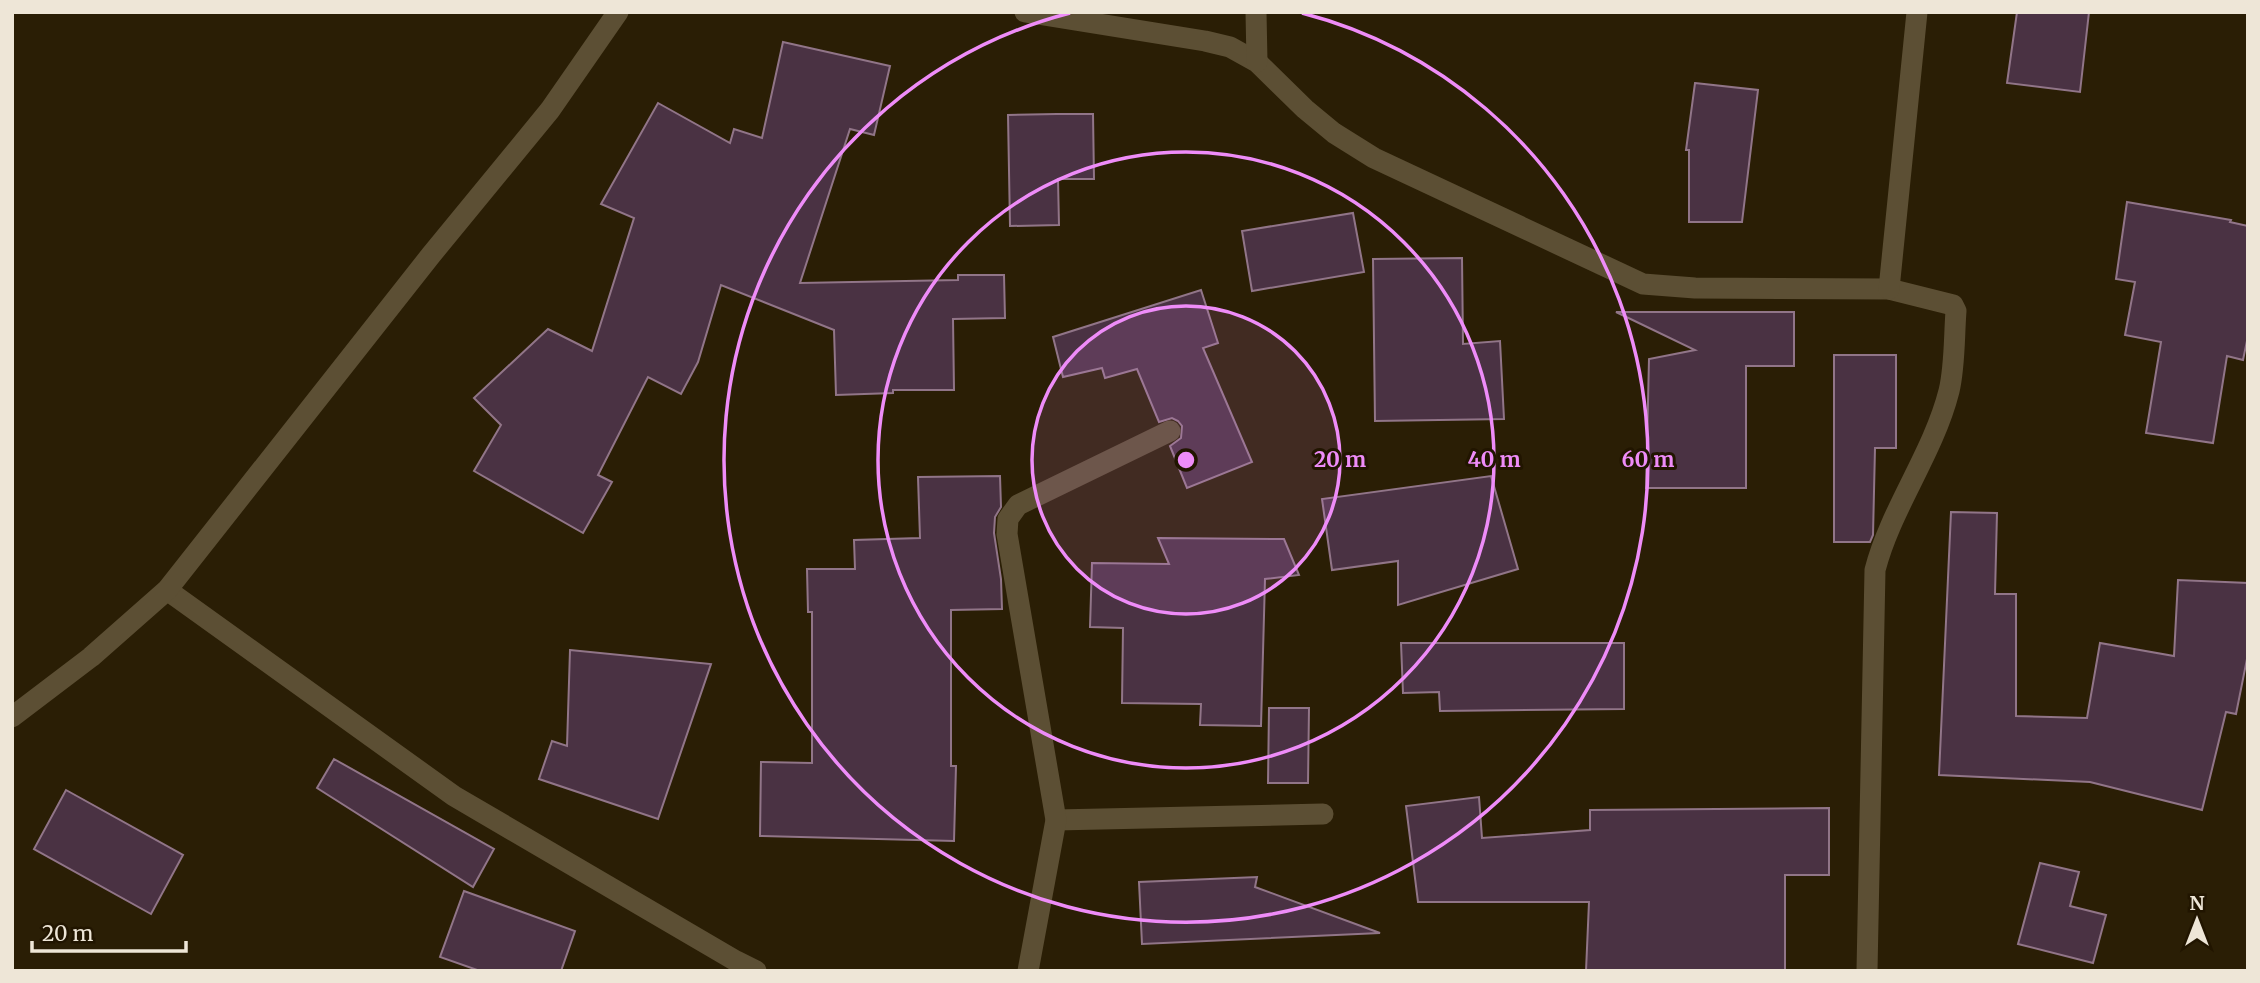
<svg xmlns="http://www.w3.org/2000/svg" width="2260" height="983" font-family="Merriweather,serif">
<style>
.building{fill:#4a3243;stroke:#917588;stroke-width:2}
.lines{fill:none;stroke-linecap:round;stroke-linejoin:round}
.minor{stroke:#5c4f34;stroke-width:21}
.ring{fill:none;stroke:#ee8cf8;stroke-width:3.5}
.centre{fill:#ee8cf8;stroke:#211500;stroke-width:3.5}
.ring-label{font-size:21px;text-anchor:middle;font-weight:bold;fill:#ee8cf8;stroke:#211500;stroke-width:6;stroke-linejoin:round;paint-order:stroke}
</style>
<rect width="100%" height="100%" fill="#2a1e05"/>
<g class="building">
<path d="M2017,12H2089L2080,92L2007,83Z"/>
<path d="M783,42L890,66L874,135L850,129L800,283L958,280V275H1004L1005,318L953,319L954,390H893V393L836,395L834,330L721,285L698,362L681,394L648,377L598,475L612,482L583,533L474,471L501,425L474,398L548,329L592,351L634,218L601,204L658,103L730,143L734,129L762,138Z"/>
<path d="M1695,83L1758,90L1742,222H1689V150H1686Z"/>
<path d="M1057,114H1093L1094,179H1058L1059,225L1010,226L1008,115Z"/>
<path d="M2127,202L2231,220L2230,222L2248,226V336L2243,360L2227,356L2213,443L2146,433L2161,342L2125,335L2135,282L2116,279Z"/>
<path d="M1353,213L1364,272L1252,291L1242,231Z"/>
<path d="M1462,258L1463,344L1500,341L1504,419L1375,421L1373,259Z"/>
<path d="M1201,290L1218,343L1203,348L1252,462L1187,488L1170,446L1181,438L1182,426L1178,421L1172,418L1159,422L1137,369L1105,378L1102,368L1063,377L1053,337Z"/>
<path d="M1616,312H1794V366H1746V488H1646L1649,359L1695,350Z"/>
<path d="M1834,355H1896V448H1875L1873,535L1870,542H1834Z"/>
<path d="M1000,476L1001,507L995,517L994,533L1001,579L1002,609L951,610V766H956L954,841L760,836L761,762L812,763V612H808L807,569H855L854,540L920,538L918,477Z"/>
<path d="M1491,476L1518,569L1398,605V561L1332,570L1322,499Z"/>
<path d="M1951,512L1997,513L1995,594H2016V716L2087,718L2100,643L2174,656L2178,580L2248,583V654L2236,714L2226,712L2202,810L2090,782L1939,775Z"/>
<path d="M1158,538L1284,539L1299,575L1265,579L1261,726L1200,725L1201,704L1122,703L1123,628L1090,627L1092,563L1169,564Z"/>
<path d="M1401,643H1624V709L1440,711L1439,692L1403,693Z"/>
<path d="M570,650L711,664L658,819L539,779L552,741L567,746Z"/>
<path d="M1269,708H1309L1308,783H1268Z"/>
<path d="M334,759L494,849L473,887L317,788Z"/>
<path d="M66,790L183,855L151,914L34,849Z"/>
<path d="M1479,797L1482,838L1590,830V810L1829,808V875H1785V971H1586L1589,902H1418L1406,806Z"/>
<path d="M2040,863L2079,872L2070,906L2106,915L2093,963L2018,944Z"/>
<path d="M1257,877L1255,887L1380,933L1142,944L1139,882Z"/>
<path d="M464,891L575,931L561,971H480L440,957Z"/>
</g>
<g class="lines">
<g class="minor">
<path d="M1025,12L1205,41L1230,47L1257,62L1305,109L1334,133L1374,158L1643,284L1695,288L1889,289L1953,305L1956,311C1954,337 1955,366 1949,391C1933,454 1891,508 1875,570L1867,971"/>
<path d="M1256,12L1257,62"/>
<path d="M1889,289L1917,12"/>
<path d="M167,590L454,796L736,961L756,971"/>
<path d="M12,717L91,657L167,590L431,255L550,110L618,12"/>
<path d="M1056,820L1323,814"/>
<path d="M1028,971L1056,820L1007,534L1008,519L1018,505L1170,431"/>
</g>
</g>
<circle cx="1186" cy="460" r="154" fill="#ee8cf8" fill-opacity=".12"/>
<g class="ring">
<circle cx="1186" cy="460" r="154"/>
<circle cx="1186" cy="460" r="308"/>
<path d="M1302 13A462 462 0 1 1 1070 13"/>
</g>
<circle cx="1186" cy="460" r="10" class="centre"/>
<g class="ring-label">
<text x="1340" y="467">20 m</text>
<text x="1494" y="467">40 m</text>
<text x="1648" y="467">60 m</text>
</g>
<rect width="2260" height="983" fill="none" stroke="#eee6d7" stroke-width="28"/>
<g transform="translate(2197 920)" stroke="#211500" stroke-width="5" paint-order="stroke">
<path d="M0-5L12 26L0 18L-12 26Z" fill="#eee6d7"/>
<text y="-10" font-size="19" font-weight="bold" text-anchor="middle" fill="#eee6d7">N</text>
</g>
<path d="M32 941v10h154v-10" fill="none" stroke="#eee6d7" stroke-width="3.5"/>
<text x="42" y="941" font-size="21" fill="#eee6d7" stroke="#211500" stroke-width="5" paint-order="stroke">20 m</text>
</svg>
